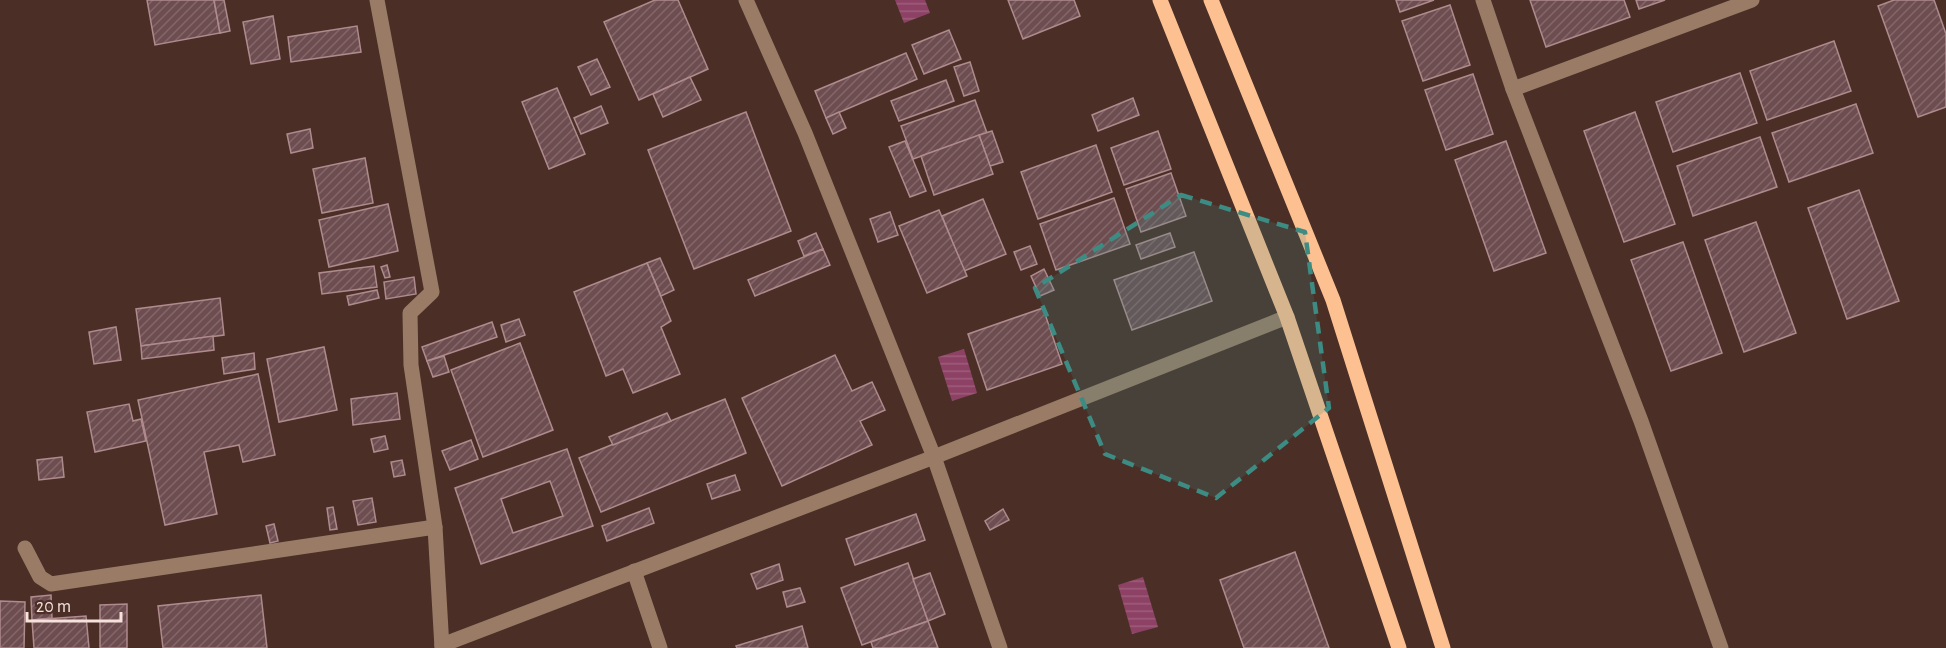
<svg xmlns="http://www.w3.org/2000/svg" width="1946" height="648" font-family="'Alegreya Sans',sans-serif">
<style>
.water{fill:url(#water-rules)}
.building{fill:url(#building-hatch);stroke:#af8b8d;stroke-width:1.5;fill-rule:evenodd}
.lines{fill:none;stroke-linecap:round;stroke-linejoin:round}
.minor{stroke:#9a7c66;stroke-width:15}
.major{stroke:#fdc091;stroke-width:15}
.marked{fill:#3d8c84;fill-opacity:0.2;stroke:#3d8c84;stroke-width:4.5;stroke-dasharray:12 8;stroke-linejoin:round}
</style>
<defs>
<pattern id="water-rules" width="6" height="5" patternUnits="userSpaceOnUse" patternTransform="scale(1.5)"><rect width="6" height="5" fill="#8d4265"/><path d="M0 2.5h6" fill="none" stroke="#9e5d7a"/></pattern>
<pattern id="building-hatch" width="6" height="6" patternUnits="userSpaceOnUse" patternTransform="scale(1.5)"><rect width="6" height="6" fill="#6e4d50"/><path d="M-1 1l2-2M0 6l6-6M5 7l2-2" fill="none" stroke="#836669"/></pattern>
</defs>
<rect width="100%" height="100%" fill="#4b2f27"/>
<g class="water">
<path d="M895,0H925L930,13L904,23Z"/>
<path d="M964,349L977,393L952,401L938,357Z"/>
<path d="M1143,577L1158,627L1132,634L1118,585Z"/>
</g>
<g class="building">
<path d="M147,0H214L220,33L155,45Z"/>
<path d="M214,0H224L230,31L220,33Z"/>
<path d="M655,0H678L708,69L639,100L604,22Z"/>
<path d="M1008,0H1074L1080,16L1023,39Z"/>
<path d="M1396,0H1434L1400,12Z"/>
<path d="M1530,0H1624L1630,17L1546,47Z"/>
<path d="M1636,0H1665L1639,9Z"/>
<path d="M1894,0H1934L1946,34V107L1918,117L1878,6Z"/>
<path d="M1450,5L1470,65L1423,81L1402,21Z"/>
<path d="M273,16L280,59L251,64L243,22Z"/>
<path d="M357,26L361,52L291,62L288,37Z"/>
<path d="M949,30L961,59L924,74L912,45Z"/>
<path d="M1834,41L1851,91L1767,120L1750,71Z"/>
<path d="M906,53L917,79L826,118L815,91Z"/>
<path d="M597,59L610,87L591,95L578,67Z"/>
<path d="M970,62L979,91L964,96L954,67Z"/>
<path d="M1740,73L1757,123L1673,152L1656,102Z"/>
<path d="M1473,74L1493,134L1446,150L1425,90Z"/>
<path d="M690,77L701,100L663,117L653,94Z"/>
<path d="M946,80L954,101L899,121L891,101Z"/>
<path d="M557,88L585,154L549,169L522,102Z"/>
<path d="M1133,98L1139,115L1098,131L1092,115Z"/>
<path d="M975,100L987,133L913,159L901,126Z"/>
<path d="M1856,104L1873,153L1789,182L1772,133Z"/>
<path d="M601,106L608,123L581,134L574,118Z"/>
<path d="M746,112L791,231L694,269L648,150Z"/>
<path d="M839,112L846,128L833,134L826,118Z"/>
<path d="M1635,112L1675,224L1624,242L1584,131Z"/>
<path d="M310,129L313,148L291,153L287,134Z"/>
<path d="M992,131L1003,162L990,166L979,135Z"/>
<path d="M1158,131L1171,169L1124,185L1111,148Z"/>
<path d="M979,135L993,174L934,195L921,156Z"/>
<path d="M1760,137L1777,187L1693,216L1677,166Z"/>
<path d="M905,141L926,191L910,197L889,147Z"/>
<path d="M1506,141L1546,253L1494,271L1455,160Z"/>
<path d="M1096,145L1112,192L1038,219L1021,172Z"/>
<path d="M365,158L373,203L322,213L313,169Z"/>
<path d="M1171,173L1186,216L1141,232L1126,189Z"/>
<path d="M1859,190L1899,301L1847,319L1808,208Z"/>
<path d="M1114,198L1130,244L1056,270L1040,224Z"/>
<path d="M983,199L1006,254L964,271L942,216Z"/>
<path d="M388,204L398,251L329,267L319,220Z"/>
<path d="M939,210L967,276L927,293L899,226Z"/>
<path d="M890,212L898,235L878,242L870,219Z"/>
<path d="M1756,222L1796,333L1744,352L1705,240Z"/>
<path d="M816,233L823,249L804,256L798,241Z"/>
<path d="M1170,233L1175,247L1141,259L1136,245Z"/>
<path d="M1683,242L1722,353L1671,371L1631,260Z"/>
<path d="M1030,246L1037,264L1021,270L1014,252Z"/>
<path d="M823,249L830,265L755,296L748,280Z"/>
<path d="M1194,252L1212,301L1132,330L1114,280Z"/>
<path d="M660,258L674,290L661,296L647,263Z"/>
<path d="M647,263L671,321L661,327L680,374L633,393L623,369L606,376L574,292Z"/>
<path d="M387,265L390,277L385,278L381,267Z"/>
<path d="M374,266L377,287L322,294L319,273Z"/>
<path d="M1044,269L1054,290L1040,296L1031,276Z"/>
<path d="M414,277L416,294L386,299L384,282Z"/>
<path d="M377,290L379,298L349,305L347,296Z"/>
<path d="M220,298L224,335L141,346L136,309Z"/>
<path d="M1043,308L1062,364L987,390L968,334Z"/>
<path d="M519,319L525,335L506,342L501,325Z"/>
<path d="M492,322L497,337L427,361L422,347Z"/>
<path d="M116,327L121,360L94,364L89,332Z"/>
<path d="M213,336L214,350L142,359L141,346Z"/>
<path d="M520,343L553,430L483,457L451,370Z"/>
<path d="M324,347L337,410L279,422L267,359Z"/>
<path d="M254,353L255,369L224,374L222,358Z"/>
<path d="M835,355L852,391L872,382L885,410L860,421L872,445L782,486L742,398Z"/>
<path d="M444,356L449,372L433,377L427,361Z"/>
<path d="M258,374L275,455L243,462L239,445L204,452L217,514L165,525L138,400Z"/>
<path d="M397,393L400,419L353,425L351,399Z"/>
<path d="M725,399L746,453L601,512L579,458Z"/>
<path d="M129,404L133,421L141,419L146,441L95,452L87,412Z"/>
<path d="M667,413L671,421L613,445L609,437Z"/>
<path d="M385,436L388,449L374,452L371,439Z"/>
<path d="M471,440L478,459L450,470L442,451Z"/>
<path d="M567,449L593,526L481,564L455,488ZM550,481L563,516L513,533L501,499Z"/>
<path d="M62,457L64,477L39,480L37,460Z"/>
<path d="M402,460L405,475L394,477L391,462Z"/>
<path d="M735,475L740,490L712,499L707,484Z"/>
<path d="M372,498L376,522L358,525L353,501Z"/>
<path d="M333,507L337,529L330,530L327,508Z"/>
<path d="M649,508L654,523L607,541L602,526Z"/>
<path d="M1003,509L1009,520L990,530L985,521Z"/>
<path d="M916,514L925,540L855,565L846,539Z"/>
<path d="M274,524L278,541L270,543L266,526Z"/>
<path d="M1295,552L1329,648H1244L1220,580Z"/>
<path d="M908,563L928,621L862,645L841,588Z"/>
<path d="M779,564L783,580L757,589L751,574Z"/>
<path d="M930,573L945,614L928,621L913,579Z"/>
<path d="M800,588L805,602L787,607L783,592Z"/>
<path d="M51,595L52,618L32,620L31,597Z"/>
<path d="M261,595L267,648H163L158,606Z"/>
<path d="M0,601L25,602L24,648H0Z"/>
<path d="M127,604V648H100V605Z"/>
<path d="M86,616L89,648H34L32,620Z"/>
<path d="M928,621L938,648H873L871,642Z"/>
<path d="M802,626L808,648H737L736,646Z"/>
</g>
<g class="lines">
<g class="minor">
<path d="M377,0L432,292L410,313L411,365L435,527L442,648"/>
<path d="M746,0L805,133L934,457L1000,648"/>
<path d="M1483,0L1513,89L1641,421L1721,648"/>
<path d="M1513,89L1752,0"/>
<path d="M25,548L40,577L51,584L435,527"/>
<path d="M634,571L660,648"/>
<path d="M442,645L934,457L1287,317"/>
</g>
<g class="major">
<path d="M1160,0L1287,317L1399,648"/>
<path d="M1211,0L1333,300L1443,648"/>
</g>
</g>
<path class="marked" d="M1181,195L1305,232L1329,408L1216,498L1105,454L1035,288Z"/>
<path d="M27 612v9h94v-9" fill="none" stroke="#f5e2dc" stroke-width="3"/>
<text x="36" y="612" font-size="18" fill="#f5e2dc" stroke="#4b2f27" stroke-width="4.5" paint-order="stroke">20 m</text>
</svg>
